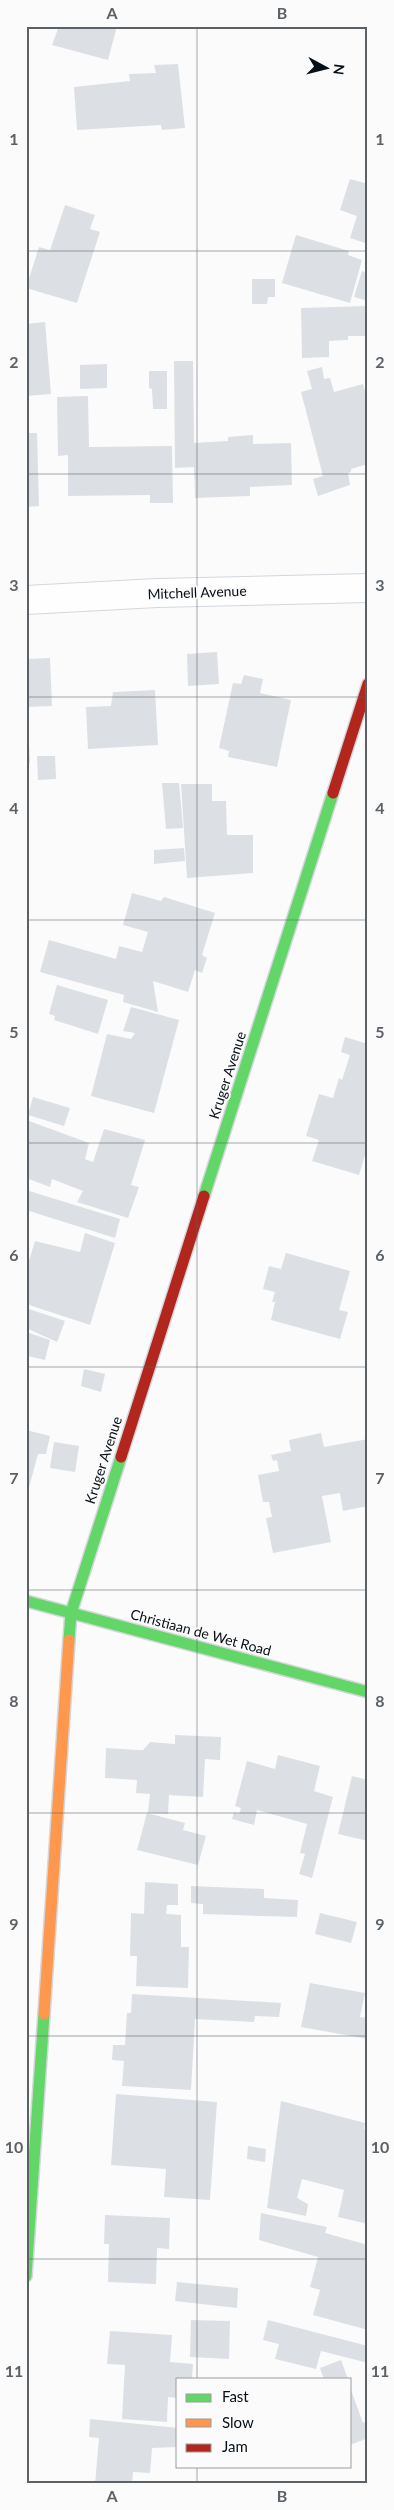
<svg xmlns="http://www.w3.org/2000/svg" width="394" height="2510" font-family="Lato,sans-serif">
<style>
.building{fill:#dce0e4}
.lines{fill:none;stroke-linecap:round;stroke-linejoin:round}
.street-casing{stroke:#d3d7dc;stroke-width:30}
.fast-casing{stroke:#d3d7dc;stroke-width:14}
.slow-casing{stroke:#d3d7dc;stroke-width:14}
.jam-casing{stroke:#d3d7dc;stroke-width:14}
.street{stroke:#fefefe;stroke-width:28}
.fast{stroke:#63d668;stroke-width:11}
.slow{stroke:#ff974d;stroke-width:11}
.jam{stroke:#b3261e;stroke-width:11}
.grid{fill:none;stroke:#5c6166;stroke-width:1;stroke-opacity:0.55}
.labels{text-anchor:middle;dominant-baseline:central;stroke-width:4;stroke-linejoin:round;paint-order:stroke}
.street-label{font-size:14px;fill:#060e16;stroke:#fbfbfb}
.neatline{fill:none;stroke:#5c6166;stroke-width:2}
.grid-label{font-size:16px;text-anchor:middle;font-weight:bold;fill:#5c6166}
</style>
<rect width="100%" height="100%" fill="#fbfbfb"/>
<g class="building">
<path d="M59,26H117L108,60L52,45Z"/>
<path d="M178,64L185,128L162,130L161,125L77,130L74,87L130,81L129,74L156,73L154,65Z"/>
<path d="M350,179L368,184V244L350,238L357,216L340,210Z"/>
<path d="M65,205L95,215L90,229L100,232L77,303L26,288L39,247L50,250Z"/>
<path d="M296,235L349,251L348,255L362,260L350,303L282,283Z"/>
<path d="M362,271L368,273V301L354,297Z"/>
<path d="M252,279H275V297H268L267,304H252Z"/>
<path d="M368,306V336H348V340L329,341V357L302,358L301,308Z"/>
<path d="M45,322L51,394L26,396V324Z"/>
<path d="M174,361H193L194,443L228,441V437L253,435V444L291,443L292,485L250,487V496L195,498L194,467L175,468Z"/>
<path d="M107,364V388L80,389V365Z"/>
<path d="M322,367L324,379L330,378L334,392L363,384L368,402V464L351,469V472L348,473L350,485L318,496L313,479L323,476L301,392L312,389L307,371Z"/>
<path d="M149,371H167V409H153L152,389L149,388Z"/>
<path d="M88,396L89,447L172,446L173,503H150V495L68,496V455L58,456L57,397Z"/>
<path d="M26,433H37L39,506L26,507Z"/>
<path d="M217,652L219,684L188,686L187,654Z"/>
<path d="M50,658L52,706L26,707V659Z"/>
<path d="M244,675L263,679L260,693L291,700L277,767L228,757L229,751L219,748L233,683L241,684Z"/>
<path d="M155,690L158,745L88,749L86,707L111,706L113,692Z"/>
<path d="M26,724H28L30,763H26Z"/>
<path d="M37,756H55L56,779L38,780Z"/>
<path d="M162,783H179L183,828L166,829Z"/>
<path d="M181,784H212V801H226L227,835H253V873L187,878Z"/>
<path d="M184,848L185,861L154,864V850Z"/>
<path d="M132,893L161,901L164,897L215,913L202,955L207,958L202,973L195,970L188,992L153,981L158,1012L123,1002L124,995L40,972L49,940L116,959L119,946L142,952L148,932L123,925Z"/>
<path d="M57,985L108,1000L98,1034L54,1020L55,1016L49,1014Z"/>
<path d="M131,1007L179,1020L154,1113L91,1096L107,1034L131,1039L135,1033L123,1031Z"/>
<path d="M345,1037L368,1044V1145L359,1175L312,1161L319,1140L306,1136L319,1094L333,1098L339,1078L342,1080L350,1055L341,1052Z"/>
<path d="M33,1097L70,1108L64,1126L28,1115Z"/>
<path d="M29,1121L89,1143L85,1159L93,1162L104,1129L145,1140L131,1185L139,1187L128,1218L77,1202L83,1191L52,1179L50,1187L26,1178V1132Z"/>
<path d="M26,1190L120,1219L115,1238L26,1210Z"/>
<path d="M85,1233L115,1243L90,1325L26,1304V1270L35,1241L80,1252Z"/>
<path d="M286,1253L350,1271L339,1310L348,1312L340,1339L271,1320L275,1302H272L275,1292L263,1289L269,1266L281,1269Z"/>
<path d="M26,1308L65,1321L57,1342L26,1328Z"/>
<path d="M26,1332L50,1340L45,1360L28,1356L29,1348L26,1347Z"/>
<path d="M84,1369L105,1374L101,1392L81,1386Z"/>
<path d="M26,1430L50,1436L46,1454H38L27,1495Z"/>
<path d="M321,1433L324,1447L368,1439V1506L343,1511L340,1493L322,1496L331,1542L273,1553L266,1518L272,1517L269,1502H263L258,1475L279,1471L277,1460L273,1461L271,1455L291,1451L289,1440Z"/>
<path d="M54,1442L79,1446L75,1472L50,1468Z"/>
<path d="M175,1735L221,1737L220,1760L205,1759L203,1797L169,1795L168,1814L148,1813L150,1794L136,1793L137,1780L105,1778L106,1748L139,1750H143L150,1742L175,1744Z"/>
<path d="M278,1755L320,1766L314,1791L333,1797L312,1878L299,1874L305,1854L300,1853L307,1824L257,1810L254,1825L232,1819L234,1812L239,1814L241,1808L235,1806L247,1761L275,1769Z"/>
<path d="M352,1776L368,1780V1841L338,1834Z"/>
<path d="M147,1813L185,1823L183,1830L206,1836L198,1865L137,1850Z"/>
<path d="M145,1882L178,1884V1905H167L166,1914L181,1915V1947H189L188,1988L136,1986L137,1956H130L131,1913L144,1914Z"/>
<path d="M191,1886L264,1889V1898L298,1900L297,1917L203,1914V1904L191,1903Z"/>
<path d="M320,1913L357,1922L351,1943L315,1934Z"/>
<path d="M310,1983L365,1993L360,2017L368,2018V2039L301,2027Z"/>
<path d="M132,1994L281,2003L279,2017L255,2016L254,2022L195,2019L191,2090L122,2086L124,2061L112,2060L113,2045H125L127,2013H131Z"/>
<path d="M116,2094L217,2102L210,2200L164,2197L166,2169L111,2165Z"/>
<path d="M281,2101L365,2123L364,2129L368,2130V2224L338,2217L344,2190L302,2179L297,2198L308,2204L306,2216L267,2208Z"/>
<path d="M248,2146L266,2149L265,2162L247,2159Z"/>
<path d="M261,2213L327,2227L325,2233L368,2245V2330L313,2315L320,2290L310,2287L318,2257L259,2240Z"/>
<path d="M105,2215L170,2218L169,2249L157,2248L156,2284L108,2282L109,2244H104Z"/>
<path d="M177,2282L238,2288L237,2308L175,2301Z"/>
<path d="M191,2320L230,2321L229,2359L190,2357Z"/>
<path d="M268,2320L368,2346V2363L321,2351L316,2369L275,2359L279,2344L263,2340Z"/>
<path d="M110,2331L172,2335L170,2362L193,2364L192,2379H178V2398L168,2397L167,2422L122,2419L125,2365L107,2364Z"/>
<path d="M341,2360L348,2379H324L320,2368Z"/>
<path d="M350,2387L363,2423L368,2421V2438L350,2445Z"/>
<path d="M90,2419L178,2428V2447L152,2448L150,2473L133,2472L132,2484H95L99,2438L89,2437Z"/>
</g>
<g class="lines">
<defs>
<path id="street" d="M26,600L157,593L368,588"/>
<g id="fast">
<path d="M204,1196L333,793"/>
<path d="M26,1601L368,1692"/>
<path d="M69,1640L71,1613L121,1457"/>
<path d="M26,2276L44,2014"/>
</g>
<path id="slow" d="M44,2014L69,1640"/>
<g id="jam">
<path d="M333,793L368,684"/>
<path d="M121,1457L204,1196"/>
</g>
</defs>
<use href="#street" class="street-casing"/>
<use href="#fast" class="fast-casing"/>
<use href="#slow" class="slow-casing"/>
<use href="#jam" class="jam-casing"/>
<use href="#street" class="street"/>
<use href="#fast" class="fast"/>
<use href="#slow" class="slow"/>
<use href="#jam" class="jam"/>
</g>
<path class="grid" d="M197,26V2379M26,251H368M26,474H368M26,697H368M26,920H368M26,1143H368M26,1367H368M26,1590H368M26,1813H368M26,2036H368M26,2259H368M197,2466V2484"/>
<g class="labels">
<g class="street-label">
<text transform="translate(197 592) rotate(-2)">Mitchell Avenue</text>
<text transform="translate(227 1075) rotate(-72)">Kruger Avenue</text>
<text transform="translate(103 1460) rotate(-72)">Kruger Avenue</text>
<text transform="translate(201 1632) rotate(15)">Christiaan de Wet Road</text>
</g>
</g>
<rect width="394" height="2510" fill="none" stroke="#fbfbfb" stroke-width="55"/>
<rect x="176" y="2378" width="175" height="90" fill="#fbfbfb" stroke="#999c9f"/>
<rect x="186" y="2394" width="25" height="8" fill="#63d668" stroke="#999c9f"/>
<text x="222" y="2402" font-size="15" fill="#060e16">Fast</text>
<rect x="186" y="2419" width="25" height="8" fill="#ff974d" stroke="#999c9f"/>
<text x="222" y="2428" font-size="15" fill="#060e16">Slow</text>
<rect x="186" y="2444" width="25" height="8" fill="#b3261e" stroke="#999c9f"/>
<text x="222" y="2452" font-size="15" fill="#060e16">Jam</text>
<g transform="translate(326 68) rotate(97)" stroke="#fbfbfb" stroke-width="4" paint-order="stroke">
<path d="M0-4L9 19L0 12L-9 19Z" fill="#060e16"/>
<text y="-8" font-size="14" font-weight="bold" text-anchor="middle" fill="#060e16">N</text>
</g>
<rect x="28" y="28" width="338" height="2454" class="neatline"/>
<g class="grid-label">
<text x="112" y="19">A</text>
<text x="282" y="19">B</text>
<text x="14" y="145">1</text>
<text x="380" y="145">1</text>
<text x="14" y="368">2</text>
<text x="380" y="368">2</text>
<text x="14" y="591">3</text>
<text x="380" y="591">3</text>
<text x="14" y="814">4</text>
<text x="380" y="814">4</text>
<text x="14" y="1038">5</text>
<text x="380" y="1038">5</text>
<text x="14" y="1261">6</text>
<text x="380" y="1261">6</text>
<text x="14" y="1484">7</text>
<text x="380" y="1484">7</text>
<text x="14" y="1707">8</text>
<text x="380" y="1707">8</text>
<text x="14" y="1930">9</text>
<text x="380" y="1930">9</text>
<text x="14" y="2153">10</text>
<text x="380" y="2153">10</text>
<text x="14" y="2377">11</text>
<text x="380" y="2377">11</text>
<text x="112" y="2502">A</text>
<text x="282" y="2502">B</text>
</g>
</svg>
